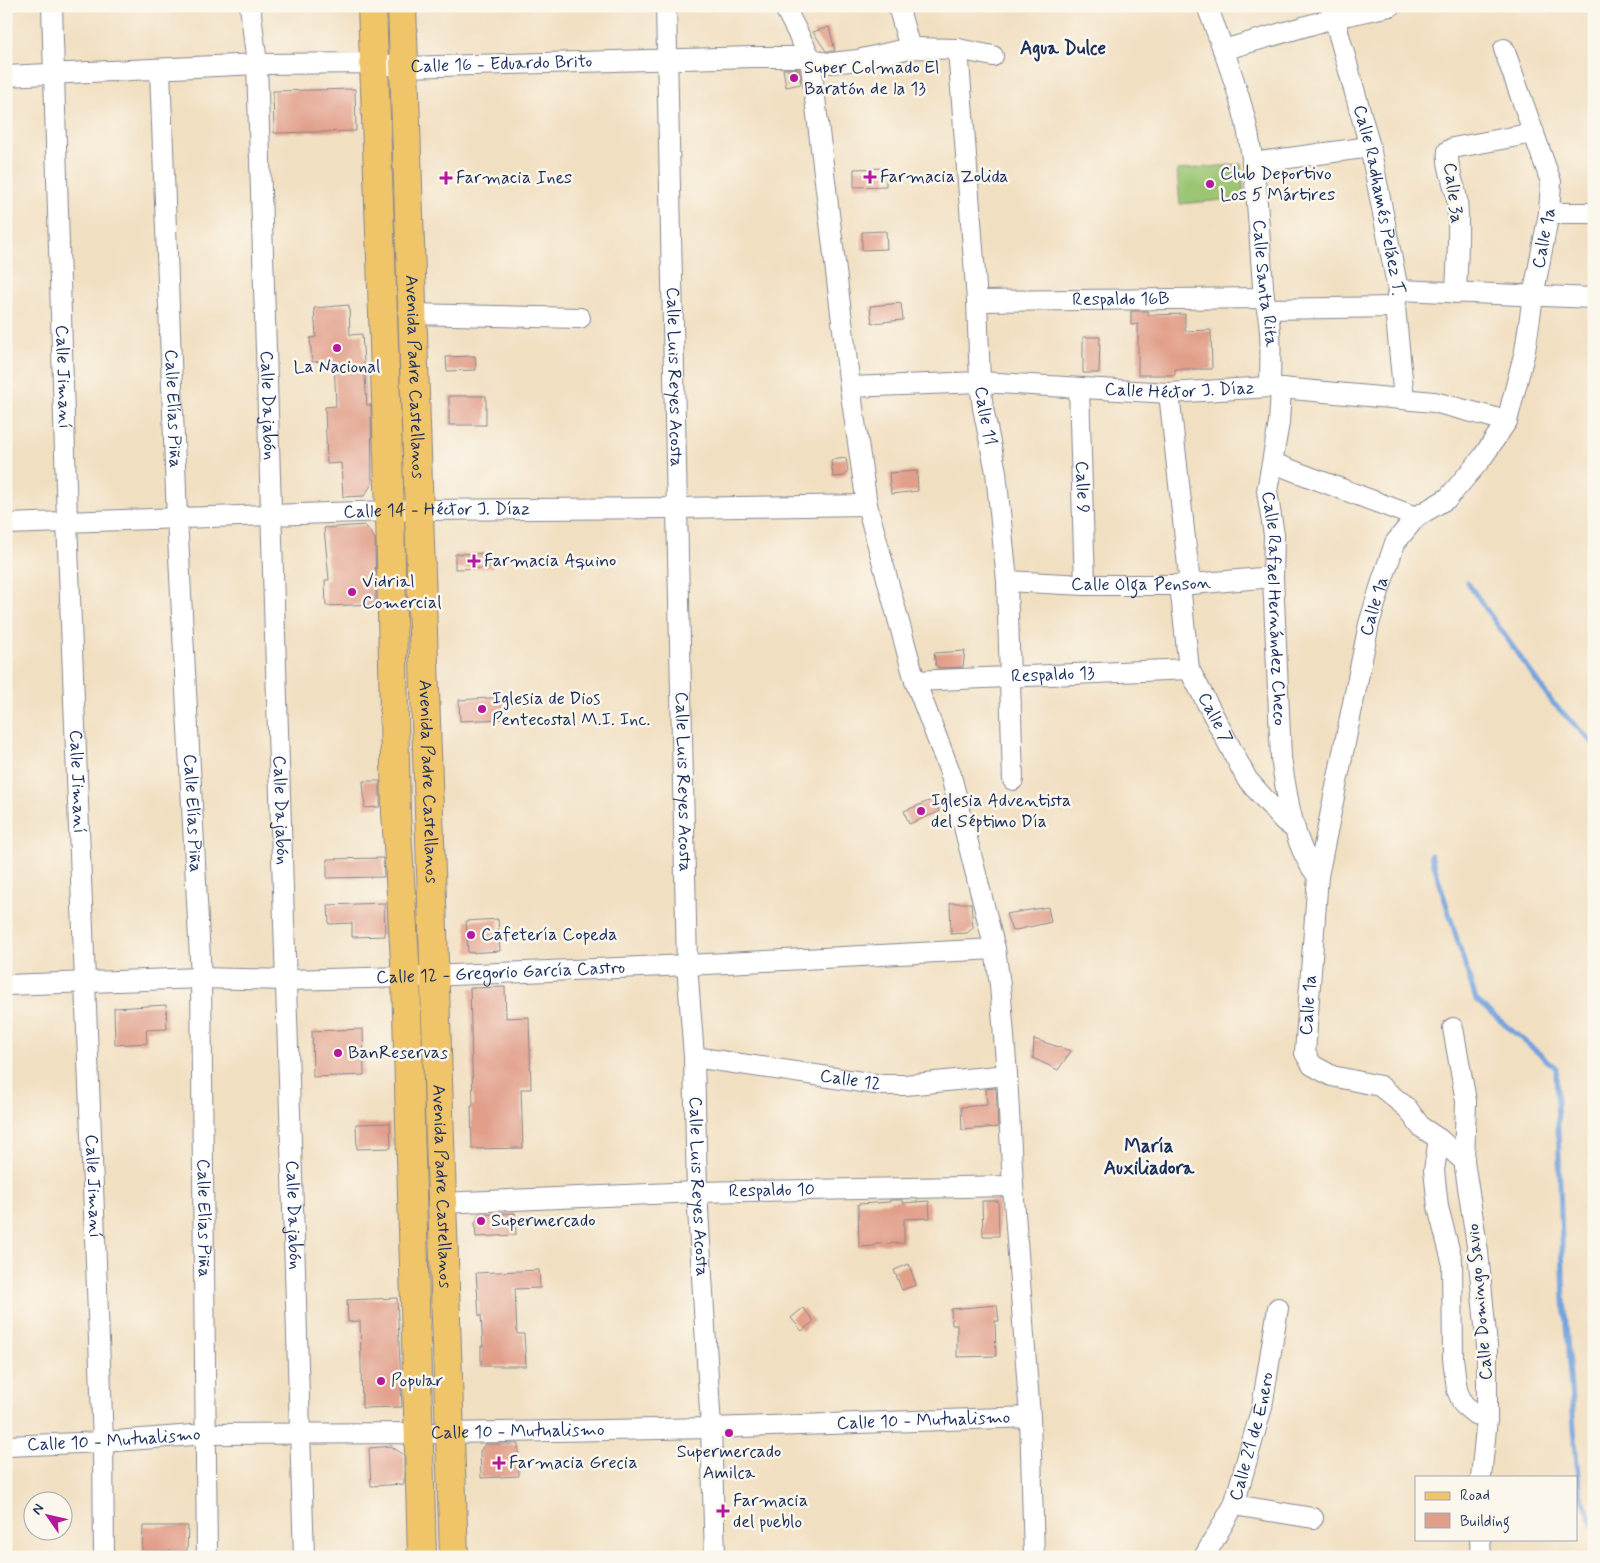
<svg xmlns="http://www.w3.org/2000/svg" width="1600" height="1563" font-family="Mynerve,sans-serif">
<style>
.green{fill:#9bc572;stroke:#5b7a68}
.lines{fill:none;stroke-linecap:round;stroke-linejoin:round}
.stream{stroke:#73a3dd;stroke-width:5}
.building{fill:#e19e89}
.minor-casing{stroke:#868790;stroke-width:22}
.primary-casing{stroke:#868790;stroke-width:30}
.minor{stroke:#fff;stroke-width:20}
.primary{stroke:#f0c469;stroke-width:28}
.poi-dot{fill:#b5179e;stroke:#fbf7ec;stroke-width:2}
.labels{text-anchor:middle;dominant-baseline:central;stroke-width:5;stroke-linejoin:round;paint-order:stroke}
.street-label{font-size:18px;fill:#1b2f5e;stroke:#fbf7ec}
.poi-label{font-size:18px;fill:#1b2f5e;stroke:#fbf7ec;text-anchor:start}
.neighbourhood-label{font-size:19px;font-weight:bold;fill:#1b2f5e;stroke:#fbf7ec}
</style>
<rect width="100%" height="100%" fill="#fbf7ec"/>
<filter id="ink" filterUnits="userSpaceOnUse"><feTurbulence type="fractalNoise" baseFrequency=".02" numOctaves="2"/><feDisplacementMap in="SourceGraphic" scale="10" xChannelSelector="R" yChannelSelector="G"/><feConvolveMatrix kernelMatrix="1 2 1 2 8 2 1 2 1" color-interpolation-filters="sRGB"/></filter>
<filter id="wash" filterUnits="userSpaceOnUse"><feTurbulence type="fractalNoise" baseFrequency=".0096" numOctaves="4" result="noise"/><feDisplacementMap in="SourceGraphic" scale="20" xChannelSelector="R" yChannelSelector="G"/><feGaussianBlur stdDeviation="1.12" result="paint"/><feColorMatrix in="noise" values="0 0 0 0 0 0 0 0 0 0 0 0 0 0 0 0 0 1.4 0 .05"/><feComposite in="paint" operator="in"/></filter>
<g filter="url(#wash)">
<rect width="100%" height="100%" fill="#f1dfc1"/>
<path class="green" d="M1241,164L1244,198L1180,204L1177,170Z"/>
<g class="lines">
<g class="stream">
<path d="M1467,582L1552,702L1594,744"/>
<path d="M1431,855L1476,1000L1556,1068L1564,1300L1579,1490L1594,1526"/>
</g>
</g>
<g id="blocks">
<g class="building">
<path d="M829,27L835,51H826L813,32Z"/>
<path d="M783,69H799L801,84L786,87Z"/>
<path d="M355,89L356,131L274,133L273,91Z"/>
<path d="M886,168V186L854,187V169Z"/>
<path d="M886,231L887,249L862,250V232Z"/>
<path d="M901,303L903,320L872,323L870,306Z"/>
<path d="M349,305L350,335L362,334L367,405H371L372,484L364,496L343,497L341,463L327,464L325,407L336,406L334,360L312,362L310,338L316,337L314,308Z"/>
<path d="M1131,311H1148V315L1185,314V331L1211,330L1212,369H1175V375H1138V324L1131,325Z"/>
<path d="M1083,337H1100L1099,373H1083Z"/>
<path d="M475,356L476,370L447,371L446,357Z"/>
<rect x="449" y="396" width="37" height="29"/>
<path d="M846,458L848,471L844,476L833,477L831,460Z"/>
<path d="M917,471L918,491L891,494L889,473Z"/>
<path d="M365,525L375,539L376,604L326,606L325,580H329L324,528Z"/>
<path d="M493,553V568L455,569V554Z"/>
<path d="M965,651L963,667L940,668L936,666L934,653Z"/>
<path d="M504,697L505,719L460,721L459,700Z"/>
<path d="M363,781H380V807L365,808Z"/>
<path d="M934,799L939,812L909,824L904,811Z"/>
<path d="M383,858L384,877L327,878V859Z"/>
<path d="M384,903L385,936L352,937V923L329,924L328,905Z"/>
<path d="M950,903H971L973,928L967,933L951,934Z"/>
<path d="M1048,907L1051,922L1012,931L1006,914Z"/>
<path d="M498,919L500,951L468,953L466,921Z"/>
<path d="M505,987L506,1018L529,1017L531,1089H521L523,1148L472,1149L471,1106H473L470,988Z"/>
<path d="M166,1005L167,1029L146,1030L147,1043L115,1045L114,1008Z"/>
<path d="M363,1029L364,1075L313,1077L312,1031Z"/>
<path d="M1034,1039L1071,1051L1058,1070L1033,1058Z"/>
<path d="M996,1088L998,1127L962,1130L961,1107L987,1105L986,1089Z"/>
<path d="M390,1123L391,1148L357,1149L356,1124Z"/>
<path d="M890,1200H903V1203L929,1201L930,1218L904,1219V1243L875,1244V1246L859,1247L858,1204L890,1202Z"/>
<path d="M982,1201H998L999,1236H983Z"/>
<path d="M515,1213L516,1235L476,1237L475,1223L480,1215Z"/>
<path d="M909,1264L916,1285L902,1290L894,1270Z"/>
<path d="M539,1270L540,1288L515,1289L517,1334H524L526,1366H481V1346H483L481,1315L479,1316L476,1273Z"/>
<path d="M397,1298L402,1407L362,1408L360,1321L348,1322L347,1300Z"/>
<path d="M997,1305L999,1321H995L996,1356L957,1357V1325H952L951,1309Z"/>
<path d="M803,1308L814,1321L802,1331L791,1318Z"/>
<path d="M485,1444H518L519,1476L481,1478L480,1451Z"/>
<path d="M391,1446L404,1455V1484L371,1486L369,1448Z"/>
<path d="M143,1526H188L187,1551H142Z"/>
</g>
</g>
</g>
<g filter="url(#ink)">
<use href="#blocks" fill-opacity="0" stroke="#868790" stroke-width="1"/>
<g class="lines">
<defs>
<g id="minor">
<path id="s1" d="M52,6L67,521L103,1442L104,1557"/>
<path id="s2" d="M250,6L257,64L304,1557"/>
<path id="s3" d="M666,6L687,965L694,1057L697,1192L711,1428L715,1557"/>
<path d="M784,6L810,57L850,387L867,505L915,681L950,772L995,949L1000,985L1007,1075L1013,1186L1030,1417L1034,1557"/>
<path d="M898,6L910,48"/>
<path id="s4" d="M1207,6C1221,43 1237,85 1246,123C1258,180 1259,240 1264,298C1273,325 1270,358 1270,387"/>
<path id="s5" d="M1331,6L1370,147L1398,290L1395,307L1404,399"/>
<path id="s6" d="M958,49L977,301L980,382L983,408L996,472L1007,581L1013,780"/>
<path d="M1223,50L1334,18L1390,6"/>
<path id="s7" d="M160,70L177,518L201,978L207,1557"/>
<path id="s8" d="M6,76L257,64L373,63L405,67L753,57H810L820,62L832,63L858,60L910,48L958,49L993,56"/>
<path d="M1252,163L1370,147"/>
<path d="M1549,213H1594"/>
<path d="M1398,290L1594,298"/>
<path d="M1456,293C1457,262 1460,231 1457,200C1455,184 1446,167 1448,151L1453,148L1534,133"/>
<path id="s9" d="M977,301L1264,298"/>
<path d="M1267,309L1395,307"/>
<path d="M412,314L580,318"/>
<path id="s10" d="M850,387L980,382L1169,393L1270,387L1434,402L1507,421"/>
<path id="s11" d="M1079,388L1085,585"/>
<path id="s12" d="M1281,388L1279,423L1267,491L1274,535L1273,577L1281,758C1287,795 1293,847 1318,876"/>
<path d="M1169,393L1190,584"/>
<path d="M1273,463L1416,517"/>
<path id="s13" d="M6,524L419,510L678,508L867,505"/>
<path id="s14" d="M1007,581L1085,585H1180L1273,577"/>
<path id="s15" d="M1180,585L1189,669L1247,779L1284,821L1295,829"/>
<path id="s16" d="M915,681L1189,669"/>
<path id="s17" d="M6,985L201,978L287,980L406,977L687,965L995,949"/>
<path d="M1453,1028L1466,1101L1464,1161"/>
<path id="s18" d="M694,1057L882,1085H905L1007,1075"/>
<path d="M1439,1139L1434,1170L1438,1207L1452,1261L1453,1358L1457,1390L1463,1404L1475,1414L1487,1419"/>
<path id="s19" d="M441,1203L697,1192L1013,1186"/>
<path id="s20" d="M6,1446L103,1442L206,1434L449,1433L711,1428L1030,1417"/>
<path id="s21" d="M1481,1477L1487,1419V1346L1478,1252L1464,1161L1439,1139L1421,1127L1407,1108L1380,1086L1332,1076L1312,1065L1305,1053L1318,876L1369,624L1383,578L1395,543L1416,517L1448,498L1482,458L1507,421L1525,351L1533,297L1549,213L1551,182L1504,49"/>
<path d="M1234,1505L1313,1518"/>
<path d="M1480,1539L1481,1557"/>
<path id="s22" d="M1204,1557L1234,1505L1262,1407L1278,1308"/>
</g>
<g id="primary">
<path d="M372,6L390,512L396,813L406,977L422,1557"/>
<path id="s23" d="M402,6L454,1557"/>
</g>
</defs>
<use href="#minor" class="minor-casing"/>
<use href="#primary" class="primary-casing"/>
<use href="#minor" class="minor"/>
<use href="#primary" class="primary"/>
</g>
</g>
<g class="poi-dot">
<circle cx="794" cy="78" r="5"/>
<path d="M867.5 169.5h5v5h5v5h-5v5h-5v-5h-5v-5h5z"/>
<path d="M443.5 170.5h5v5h5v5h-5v5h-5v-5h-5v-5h5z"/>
<circle cx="1210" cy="184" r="5"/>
<circle cx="337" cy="348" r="5"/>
<path d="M471.5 553.5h5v5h5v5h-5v5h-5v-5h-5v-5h5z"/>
<circle cx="352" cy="592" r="5"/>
<circle cx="482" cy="709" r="5"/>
<circle cx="921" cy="811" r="5"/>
<circle cx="471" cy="935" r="5"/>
<circle cx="338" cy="1053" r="5"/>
<circle cx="481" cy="1221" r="5"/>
<circle cx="381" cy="1381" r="5"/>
<circle cx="729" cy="1433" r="5"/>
<path d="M496.5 1455.5h5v5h5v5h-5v5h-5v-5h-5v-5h5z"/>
<path d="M720.5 1503.5h5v5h5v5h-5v5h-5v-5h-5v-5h5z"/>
</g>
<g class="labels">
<g class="street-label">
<text stroke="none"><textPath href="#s8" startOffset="496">Calle 16 - Eduardo Brito</textPath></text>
<text transform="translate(1453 193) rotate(83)">Calle 3a</text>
<text stroke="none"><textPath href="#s5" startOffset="201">Calle Radhamés Peláez T.</textPath></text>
<text stroke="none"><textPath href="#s21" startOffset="1391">Calle 1a</textPath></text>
<text stroke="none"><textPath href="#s4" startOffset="285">Calle Santa Rita</textPath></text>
<text stroke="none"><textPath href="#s9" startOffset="144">Respaldo 16B</textPath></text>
<text stroke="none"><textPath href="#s1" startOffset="371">Calle Jimaní</textPath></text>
<text stroke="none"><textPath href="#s23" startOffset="371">Avenida Padre Castellanos</textPath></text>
<text stroke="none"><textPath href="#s3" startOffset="371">Calle Luis Reyes Acosta</textPath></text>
<text stroke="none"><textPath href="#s10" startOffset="330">Calle Héctor J. Díaz</textPath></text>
<text stroke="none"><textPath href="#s2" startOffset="400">Calle Dajabón</textPath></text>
<text stroke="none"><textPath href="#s7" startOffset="339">Calle Elías Piña</textPath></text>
<text stroke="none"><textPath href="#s6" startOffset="368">Calle 11</textPath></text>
<text stroke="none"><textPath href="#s11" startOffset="99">Calle 9</textPath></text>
<text stroke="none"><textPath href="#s13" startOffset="431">Calle 14 - Héctor J. Díaz</textPath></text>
<text stroke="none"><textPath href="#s14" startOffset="134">Calle Olga Penson</textPath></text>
<text stroke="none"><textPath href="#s21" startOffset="970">Calle 1a</textPath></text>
<text stroke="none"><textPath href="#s12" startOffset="222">Calle Rafael Hernández Checo</textPath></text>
<text stroke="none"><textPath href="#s16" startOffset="138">Respaldo 13</textPath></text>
<text stroke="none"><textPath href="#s15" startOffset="140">Calle 7</textPath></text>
<text stroke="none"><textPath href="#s23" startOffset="776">Avenida Padre Castellanos</textPath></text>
<text stroke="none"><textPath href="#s1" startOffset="776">Calle Jimaní</textPath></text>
<text stroke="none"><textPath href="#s3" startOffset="776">Calle Luis Reyes Acosta</textPath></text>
<text stroke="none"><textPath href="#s2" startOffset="805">Calle Dajabón</textPath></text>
<text stroke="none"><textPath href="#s7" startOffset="744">Calle Elías Piña</textPath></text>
<text stroke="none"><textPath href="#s17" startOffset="495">Calle 12 - Gregorio García Castro</textPath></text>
<text stroke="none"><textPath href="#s21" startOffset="565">Calle 1a</textPath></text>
<text stroke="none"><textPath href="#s18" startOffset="158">Calle 12</textPath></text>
<text stroke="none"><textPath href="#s1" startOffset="1181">Calle Jimaní</textPath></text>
<text stroke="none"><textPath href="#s23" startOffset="1181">Avenida Padre Castellanos</textPath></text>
<text stroke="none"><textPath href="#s3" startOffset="1181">Calle Luis Reyes Acosta</textPath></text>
<text stroke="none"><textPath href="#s19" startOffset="331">Respaldo 10</textPath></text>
<text stroke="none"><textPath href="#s2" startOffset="1210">Calle Dajabón</textPath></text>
<text stroke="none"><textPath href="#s7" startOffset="1149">Calle Elías Piña</textPath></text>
<text transform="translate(1480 1302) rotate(-95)">Calle Domingo Savio</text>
<text stroke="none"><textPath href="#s20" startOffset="918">Calle 10 - Mutualismo</textPath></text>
<text stroke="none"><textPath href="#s20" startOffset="512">Calle 10 - Mutualismo</textPath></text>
<text stroke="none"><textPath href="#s22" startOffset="131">Calle 21 de Enero</textPath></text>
<text stroke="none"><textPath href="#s20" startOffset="108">Calle 10 - Mutualismo</textPath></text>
</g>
<g class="poi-label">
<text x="804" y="68">Super Colmado El<tspan x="804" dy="21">Baratón de la 13</tspan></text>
<text x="1220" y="174">Club Deportivo<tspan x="1220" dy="21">Los 5 Mártires</tspan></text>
<text x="880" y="177">Farmacia Zolida</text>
<text x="456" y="178">Farmacia Ines</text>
<text x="337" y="367" text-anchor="middle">La Nacional</text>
<text x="484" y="561">Farmacia Aquino</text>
<text x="362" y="582">Vidrial<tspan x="362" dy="21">Comercial</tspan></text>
<text x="492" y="699">Iglesia de Dios<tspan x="492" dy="21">Pentecostal M.I. Inc.</tspan></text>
<text x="931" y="801">Iglesia Adventista<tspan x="931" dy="21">del Séptimo Día</tspan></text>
<text x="481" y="935">Cafetería Copeda</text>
<text x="348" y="1053">BanReservas</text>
<text x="491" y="1221">Supermercado</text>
<text x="391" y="1381">Popular</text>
<text x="729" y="1452" text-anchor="middle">Supermercado<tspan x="729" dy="21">Amilca</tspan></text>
<text x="509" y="1463">Farmacia Grecia</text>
<text x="733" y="1501">Farmacia<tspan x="733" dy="21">del pueblo</tspan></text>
</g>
<g class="neighbourhood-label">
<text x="1063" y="48">Agua Dulce</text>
<text x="1149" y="1146">María<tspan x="1149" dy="22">Auxiliadora</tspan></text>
</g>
</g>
<rect width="1600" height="1563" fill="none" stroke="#fbf7ec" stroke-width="25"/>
<rect x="1415" y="1476" width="162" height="65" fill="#fbf7ec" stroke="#a1a7b3"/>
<rect x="1425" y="1492" width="25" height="8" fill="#f0c469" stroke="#a1a7b3"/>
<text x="1460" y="1500" font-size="15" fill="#1b2f5e">Road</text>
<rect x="1425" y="1513" width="25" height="15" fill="#e19e89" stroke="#a1a7b3"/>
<text x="1460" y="1526" font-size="15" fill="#1b2f5e">Building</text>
<g transform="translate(48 1516) rotate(304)"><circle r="24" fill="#fbf7ec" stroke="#a1a7b3"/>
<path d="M0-4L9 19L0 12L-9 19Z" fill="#b5179e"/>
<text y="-8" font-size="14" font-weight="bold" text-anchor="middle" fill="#1b2f5e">N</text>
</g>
</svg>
